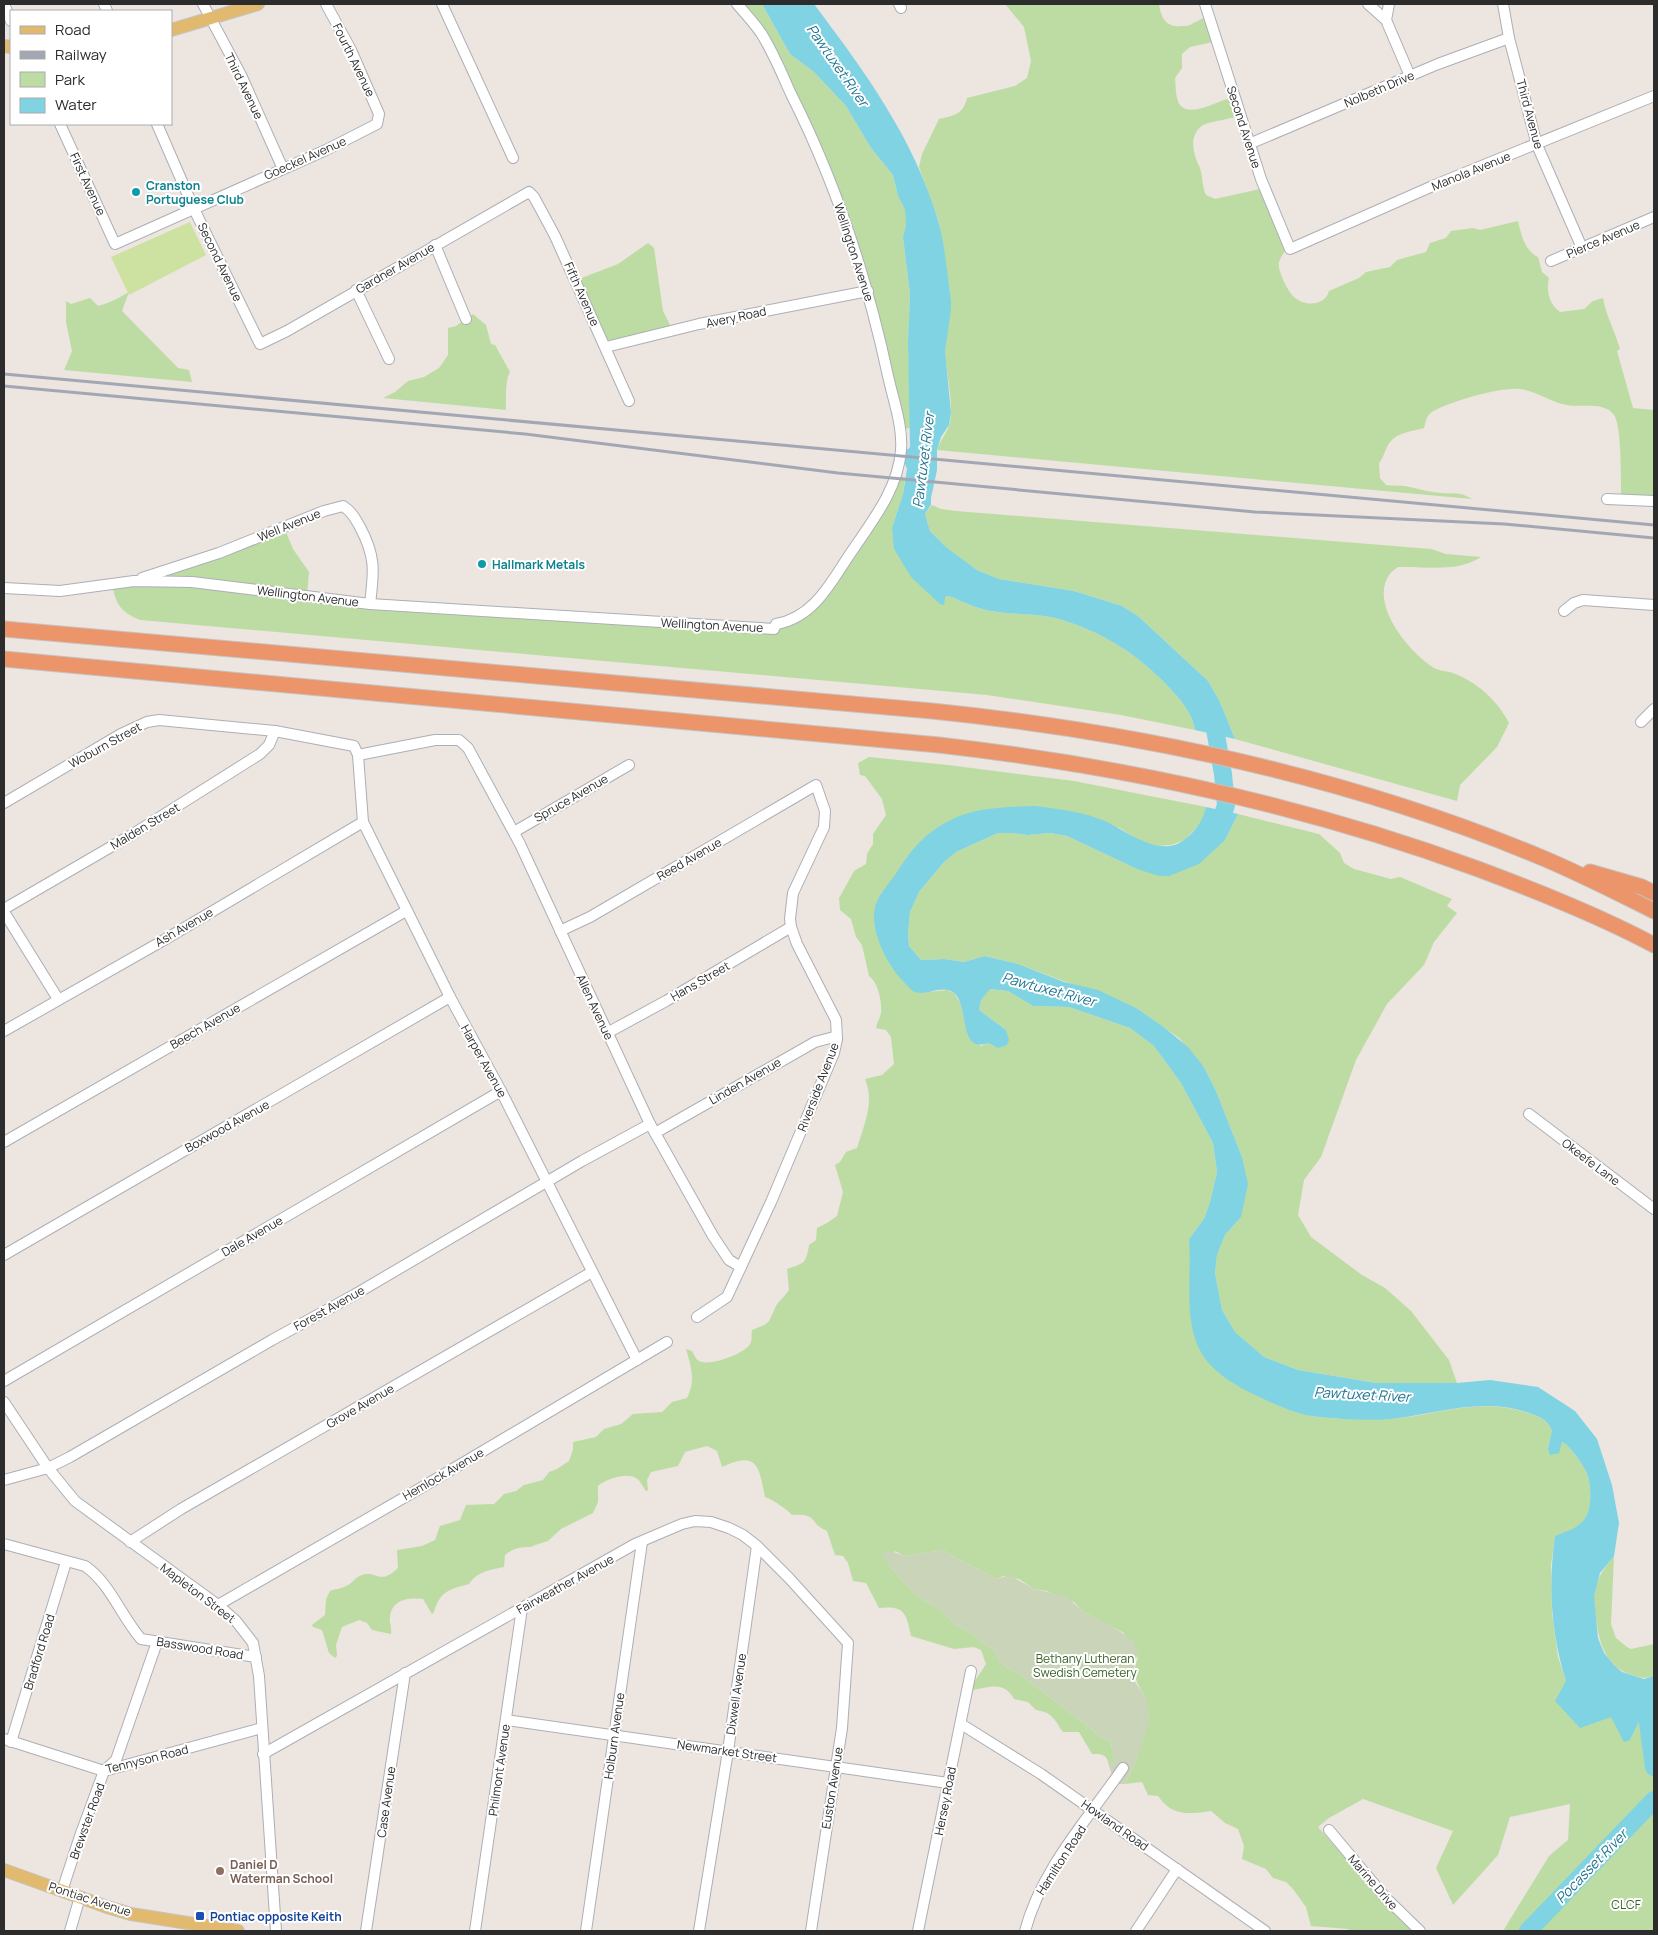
<svg xmlns="http://www.w3.org/2000/svg" width="1658" height="1935" font-family="Manrope,sans-serif">
<style>
.green{fill:#bddca3}
.cemetery{fill:#c9d4b9}
.pitch{fill:#cde2a0}
.water{fill:#7fd3e2}
.lines{fill:none;stroke-linecap:round;stroke-linejoin:round}
.river{stroke:#7fd3e2;stroke-width:18}
.minor-casing{stroke:#acafb6;stroke-width:12}
.major-casing{stroke:#c4c4c4;stroke-width:14}
.highway-casing{stroke:#c4c4c4;stroke-width:17}
.minor{stroke:#fff;stroke-width:10}
.major{stroke:#e1ba6f;stroke-width:12}
.highway{stroke:#ec946a;stroke-width:15}
.rail{stroke:#a3a7b4;stroke-width:3}
.culture-dot{fill:#0f9aa8;stroke:#fff;stroke-width:2}
.education-dot{fill:#8d6e63;stroke:#fff;stroke-width:2}
.transit-dot{fill:#1a4fb4;stroke:#fff;stroke-width:2}
.labels{text-anchor:middle;dominant-baseline:central;stroke-width:4;stroke-linejoin:round;paint-order:stroke}
.street-label{font-size:12px;fill:#2c2c2c;stroke:#fff}
.culture-label{font-size:12px;font-weight:bold;fill:#0d838f;stroke:#fff;text-anchor:start}
.park-label{font-size:12px;fill:#376223;stroke:#fff}
.education-label{font-size:12px;font-weight:bold;fill:#785e54;stroke:#fff;text-anchor:start}
.transit-label{font-size:12px;font-weight:bold;fill:#164399;stroke:#fff;text-anchor:start}
.water-label{font-size:14px;font-style:italic;fill:#1d748f;stroke:#fff}
</style>
<rect width="100%" height="100%" fill="#ece5e0"/>
<g class="green">
<path d="M737,4H762L790,54L814,72L846,106L871,148L893,175L898,196L906,209V224L903,237L910,294L908,342L911,428L900,429L848,232L770,52Z"/>
<path d="M1005,4H1159C1161,18 1166,28 1182,26C1185,26 1188,26 1190,25C1196,22 1202,18 1209,16L1218,41L1190,47L1182,54V68L1175,78C1176,86 1175,100 1181,106C1191,117 1218,101 1230,98L1241,116C1233,118 1209,122 1203,125C1187,136 1194,156 1200,168C1203,177 1202,187 1206,195L1215,199L1260,189L1289,245C1286,250 1281,256 1279,262C1277,270 1288,292 1294,297C1305,307 1325,306 1329,291L1359,278L1366,272L1390,267L1397,260L1426,252L1430,243L1446,238L1451,231L1473,228L1480,230L1518,221C1521,235 1525,251 1538,257L1542,272L1549,278C1546,291 1549,304 1560,312L1584,309L1593,301L1603,298C1606,316 1615,331 1620,349L1617,351L1633,408L1654,410V500L1621,499C1621,483 1622,426 1614,415C1604,401 1582,408 1567,405C1550,402 1537,391 1520,389C1503,386 1447,402 1432,412C1426,416 1426,421 1424,428C1410,432 1396,432 1388,445C1384,452 1384,457 1379,463L1380,478L1386,485C1393,486 1402,485 1410,487C1419,489 1430,492 1441,493C1454,494 1459,491 1472,499L937,450C940,441 946,434 949,426C955,410 946,371 945,352C945,334 951,317 951,299L939,222L919,167L922,154L939,119C953,116 964,114 967,98L1015,86L1027,78L1031,61L1024,27Z"/>
<path d="M648,243L654,248L663,311L671,327L606,346L579,279L618,264Z"/>
<path d="M129,292L122,311L178,368L189,370L192,382L64,370L72,351L66,322V301L71,304L90,298L98,306C109,303 119,298 129,292Z"/>
<path d="M473,314L486,325L491,344L495,345L510,372C505,380 506,400 506,410L383,398L395,392L408,381L424,377L439,368L448,355V328L456,326Z"/>
<path d="M898,475L905,478L903,494L892,528L945,597L949,596C962,601 977,609 991,611C1013,615 1038,613 1059,619C1102,632 1134,652 1165,683C1178,697 1192,711 1195,730L1121,715L987,695L140,620C121,612 117,606 112,586L286,532L293,549L309,572L307,596L774,625L818,598Z"/>
<path d="M932,505L941,509L956,511L1431,549L1446,554L1481,557C1456,573 1426,566 1398,567C1395,569 1391,572 1389,575C1369,605 1410,653 1434,668C1439,671 1447,671 1453,673C1460,675 1470,681 1477,686C1491,696 1501,708 1509,723L1497,747L1460,785L1457,801L1235,739L1220,702L1208,681L1138,616L1122,606L1074,591L999,579L977,570L946,547L930,531L925,514Z"/>
<path d="M869,757L948,765L1074,781L1206,807L1204,819L1185,840L1171,845L1156,846L1138,840L1120,828L1036,806L889,885L881,893L919,993L947,990L954,993L961,1004L968,1036L981,1046L989,1043L1006,1030L979,1010L981,1000L989,989L1008,991L1033,1006L1069,1007L1130,1028L1154,1046L1181,1083L1213,1143L1217,1172L1210,1202L1204,1219L1189,1239L1191,1259L1231,1382C1258,1396 1287,1413 1318,1417C1338,1419 1371,1420 1391,1419C1436,1415 1480,1397 1525,1412C1538,1416 1546,1418 1552,1430L1548,1449L1562,1442C1570,1445 1585,1467 1588,1476C1591,1487 1592,1508 1585,1518C1578,1529 1567,1532 1555,1536L1551,1565L1552,1613L1558,1657L1566,1681L1611,1717L1630,1740L1640,1720L1654,1713V1931H1503L1549,1856L1568,1840L1570,1804L1510,1817L1498,1855L1453,1905L1436,1868L1453,1831L1363,1799L1329,1818L1318,1827L1396,1916L1412,1931H1351L1348,1929L1311,1926L1306,1907L1293,1889L1286,1882L1273,1878L1266,1869L1242,1859L1244,1846L1238,1829L1225,1823L1211,1811C1189,1814 1173,1817 1158,1796L1148,1795L1142,1782L1125,1784L1137,1760L1146,1698C1137,1684 1131,1674 1138,1658L1124,1633L1082,1611L1074,1602L1047,1591L1034,1589L1019,1579L1003,1576L997,1579L950,1555L944,1550L904,1556L895,1551L890,1567L913,1592L923,1600L943,1611L954,1624L969,1632L995,1651L999,1661L1007,1668L1021,1675L1100,1736L1111,1742L1114,1761L1109,1766C1107,1755 1104,1754 1092,1754L1079,1732H1063C1054,1719 1052,1712 1036,1710L1028,1702L1014,1699C1004,1681 990,1687 973,1690V1684L986,1664L981,1650L974,1647L954,1649L911,1636C906,1613 905,1605 879,1608L866,1583L853,1581L848,1563L843,1556L835,1555L827,1531C809,1524 819,1513 792,1515C788,1510 772,1499 765,1497C759,1467 758,1450 722,1467L717,1451L707,1446L685,1452L678,1466L651,1472L647,1480L648,1490L646,1491C643,1487 640,1480 636,1478C626,1472 606,1479 598,1486V1502L593,1513L561,1529L548,1541L535,1545L531,1547C521,1547 513,1548 505,1555L504,1567C490,1570 478,1571 469,1584C450,1589 440,1591 434,1612L432,1614L423,1599C409,1597 392,1599 390,1617C389,1622 392,1627 391,1634L372,1630L367,1623L359,1620L342,1627L336,1645L337,1656L335,1658L329,1653L322,1630L313,1627L312,1625L325,1615L326,1599L330,1591C335,1589 341,1589 346,1586C352,1584 355,1577 362,1575C377,1570 380,1586 398,1568L397,1550L422,1546L435,1540L440,1526L460,1520L466,1505L494,1504L504,1494L516,1491L524,1485L543,1480L549,1472L557,1469L569,1461L573,1450V1442L596,1437L604,1429L621,1424L633,1414L662,1412L672,1402L687,1398C696,1381 691,1366 686,1349L692,1351C695,1356 696,1361 702,1362C713,1365 748,1353 751,1342C752,1339 751,1333 752,1330C772,1322 767,1325 776,1306C779,1301 785,1296 789,1290L787,1269C804,1263 806,1264 809,1245L816,1240L817,1228L827,1223L837,1216L843,1192L835,1165L840,1162L846,1152L857,1148C864,1125 875,1102 865,1079L882,1075L894,1064L891,1037L886,1030L876,1028C877,1023 880,1018 881,1013C882,1001 878,982 869,976L862,945L856,937L851,919L840,910L839,898L843,891L854,871L866,864L867,854L873,844V834L886,815L882,799L865,776L860,775L858,763Z"/>
<path d="M1238,814L1319,834L1340,853L1344,863L1354,869L1391,879L1400,877L1452,899L1447,906L1457,913L1434,942L1424,965L1387,1004L1356,1060L1321,1157L1304,1180L1298,1215L1311,1237L1362,1275L1385,1288L1411,1311L1449,1360L1457,1383H1376L1298,1370L1264,1357L1235,1332L1222,1310L1215,1273L1217,1255L1225,1235L1241,1217L1242,1157L1216,1091L1204,1067L1179,1038L1138,1009L1018,964L986,956L964,962L944,959L921,960L909,946L908,933L910,912L919,892L944,862L956,852L998,833H1011L1028,835L1050,833L1067,836L1137,869L1225,840Z"/>
<path d="M1614,1556L1611,1624L1616,1638L1627,1647L1631,1649L1654,1644V1676C1645,1679 1641,1678 1632,1675C1605,1667 1599,1642 1596,1617C1595,1610 1593,1601 1594,1594C1597,1578 1604,1568 1614,1556Z"/>
</g>
<path class="cemetery" d="M944,1550L950,1555L997,1579L1009,1575L1034,1589L1066,1596L1082,1611L1106,1623L1132,1639L1138,1652L1134,1667L1135,1682L1146,1698L1150,1719L1137,1760L1125,1784H1115L1109,1766L1114,1761L1111,1742L1100,1736L1021,1675L1007,1668L999,1661L995,1651L987,1645L969,1632L954,1624L943,1611L923,1600L913,1592L890,1567L882,1553L891,1551L904,1556Z"/>
<path class="pitch" d="M190,222L206,255L129,295L111,257Z"/>
<g class="water">
<path d="M762,4H814C865,72 913,137 938,220C945,244 947,274 951,299V310L945,351L951,413L949,425L941,437L937,450V470L931,498V505L925,514L930,531L946,547L977,570L999,579L1074,591L1122,606L1138,616L1208,681L1220,702L1235,739L1195,730C1192,711 1178,697 1165,683C1134,652 1102,632 1059,619C1038,613 1013,615 991,611C977,609 962,601 949,596L945,597L944,605L940,604L911,577L894,549L892,528L903,494L907,469L904,461V453L910,447L908,342L910,294L903,237L906,224L905,209L898,196L893,175L871,148L846,106L814,72L790,54Z"/>
<path d="M1036,806C1057,809 1077,811 1097,818C1125,827 1160,864 1189,836C1198,827 1203,820 1206,807L1238,814L1225,840L1199,864L1169,876H1159L1137,869L1067,836L1050,833L1028,835L1011,833H998L956,852L944,862L919,892L910,912L908,933L909,946L921,960L944,959L964,962L985,956L1018,964L1064,982L1098,990L1138,1009L1165,1028L1188,1047L1204,1067L1216,1091L1242,1157L1248,1184L1241,1217L1225,1235L1217,1255L1215,1273L1222,1310L1235,1332L1264,1357L1298,1370L1376,1383H1457L1490,1380L1538,1387L1575,1411L1597,1439L1612,1485L1619,1523L1614,1556L1600,1573L1594,1596L1598,1638L1604,1653L1614,1665L1622,1672L1644,1679L1654,1676V1713L1640,1720L1630,1740L1624,1742L1611,1717L1580,1728L1555,1701L1566,1681C1551,1634 1548,1585 1555,1536C1567,1531 1578,1529 1585,1518C1592,1508 1591,1487 1588,1476C1585,1467 1570,1445 1562,1442L1559,1453L1550,1455L1548,1449L1552,1430C1546,1418 1538,1416 1526,1412C1481,1397 1436,1414 1391,1419C1371,1421 1340,1419 1319,1417C1294,1415 1268,1401 1245,1390C1225,1379 1206,1366 1197,1344C1184,1311 1192,1274 1189,1239L1204,1219L1210,1202L1217,1172L1213,1143L1181,1083L1154,1046L1130,1028L1069,1007L1033,1006L1008,991L990,989L981,1000L979,1010L1006,1030L1009,1040L1007,1045L998,1048L989,1043C957,1054 970,1006 954,993C942,983 925,998 913,991C909,988 905,983 902,980C886,963 868,927 876,904C880,892 890,883 897,872C910,851 925,833 947,822C974,807 1006,807 1036,806Z"/>
</g>
<g class="lines">
<g class="river">
<path d="M1210,713L1213,718L1223,774L1226,805L1219,827L1214,832"/>
<path d="M1644,1693L1654,1767"/>
<path d="M1528,1931L1654,1800"/>
</g>
<defs>
<g id="minor">
<path d="M4,4L11,21"/>
<path d="M104,4L107,11"/>
<path d="M203,4L241,75L283,169"/>
<path d="M442,4L513,158"/>
<path d="M899,4L901,8"/>
<path d="M1205,4L1261,179L1290,249L1435,185L1654,96"/>
<path d="M1368,4L1386,20L1410,76"/>
<path d="M1503,4L1509,38L1537,145L1582,248"/>
<path d="M1386,20L1389,4"/>
<path d="M60,124L115,244L326,150L377,124L379,114L351,50L326,4"/>
<path d="M157,124L194,209L260,344L287,331L529,192L534,197L555,236L629,401"/>
<path d="M1249,144L1438,64L1509,38"/>
<path d="M435,245L466,319"/>
<path d="M1551,261L1654,217"/>
<path d="M356,290L389,359"/>
<path d="M606,347L699,324L868,291"/>
<path d="M1607,499L1654,501"/>
<path d="M142,578L219,553L324,511L343,506C352,512 355,518 360,527C376,557 374,571 370,604"/>
<path d="M4,588L60,591L134,581L192,582L370,604L774,629L776,624C811,618 828,588 846,560C868,526 898,492 901,450C903,426 893,399 888,376C867,278 836,183 791,94C782,74 773,52 761,33C754,23 745,13 737,4"/>
<path d="M1564,611L1574,603L1583,600L1654,605"/>
<path d="M1641,722L1654,709"/>
<path d="M358,755L435,740H459L468,748L520,844L650,1124L713,1236L729,1260L741,1267"/>
<path d="M4,803L121,734L147,722L159,720L275,731L354,746L358,755L363,822L450,997L501,1091L637,1360"/>
<path d="M514,832L629,765"/>
<path d="M4,909L133,834L260,754L269,745L275,731"/>
<path d="M4,912L58,999"/>
<path d="M560,931L590,917L816,785L825,811L824,827L793,893L790,919L791,927L797,944L836,1020L837,1039L834,1053L771,1202L727,1297L697,1317"/>
<path d="M4,1031L164,940L363,822"/>
<path d="M607,1033L666,1001L791,927"/>
<path d="M1529,1114L1654,1209"/>
<path d="M655,1133L815,1042L834,1037L837,1039"/>
<path d="M4,1142L406,911"/>
<path d="M4,1255L450,997"/>
<path d="M4,1381L501,1091"/>
<path d="M4,1402L48,1468L75,1501L218,1605L236,1621L253,1643L259,1676L276,1931"/>
<path d="M4,1480L48,1468L70,1457L272,1340L354,1295L582,1161L650,1124"/>
<path d="M130,1542L181,1509L592,1272"/>
<path d="M4,1544L85,1566C110,1583 121,1616 141,1639L256,1657"/>
<path d="M218,1605L419,1489L667,1342"/>
<path d="M506,1720L948,1783"/>
<path d="M961,1724L1041,1774L1265,1931"/>
<path d="M4,1739L104,1771L262,1728"/>
<path d="M11,1742L66,1562"/>
<path d="M263,1754L635,1544L682,1524L695,1521L711,1522L729,1528L743,1535L757,1546L789,1578L848,1643L842,1728L811,1931"/>
<path d="M1329,1830L1385,1897L1420,1931"/>
<path d="M62,1891L80,1836L104,1771L116,1760L157,1642"/>
<path d="M70,1931L80,1897"/>
<path d="M366,1931L405,1673"/>
<path d="M475,1931L522,1608"/>
<path d="M586,1931L642,1542"/>
<path d="M699,1931L728,1751L757,1546"/>
<path d="M918,1931L971,1671"/>
<path d="M1025,1931C1041,1870 1087,1820 1123,1768"/>
<path d="M1136,1931L1177,1869"/>
</g>
<g id="major">
<path d="M171,30L258,4"/>
<path d="M4,46L11,47"/>
<path d="M4,1870L107,1907L131,1914L238,1931"/>
</g>
<g id="highway">
<path d="M4,629L932,711C1138,732 1345,776 1538,856C1577,872 1616,892 1654,911"/>
<path d="M4,659L939,745C1123,766 1304,805 1478,869C1537,891 1598,915 1654,945"/>
<path d="M1590,872L1642,887L1654,893"/>
</g>
</defs>
<use href="#minor" class="minor-casing"/>
<use href="#major" class="major-casing"/>
<use href="#highway" class="highway-casing"/>
<use href="#minor" class="minor"/>
<use href="#major" class="major"/>
<use href="#highway" class="highway"/>
<g class="rail">
<path d="M4,374L1654,525"/>
<path d="M4,386L525,434L838,473L1255,512L1504,524L1654,538"/>
</g>
</g>
<g class="culture-dot">
<circle cx="136" cy="192" r="5"/>
<circle cx="482" cy="564" r="5"/>
</g>
<circle class="education-dot" cx="220" cy="1871" r="5"/>
<rect class="transit-dot" x="195" y="1911" width="10" height="10" rx="2.5"/>
<g class="labels">
<g class="street-label">
<text transform="translate(354 60) rotate(64)">Fourth Avenue</text>
<text transform="translate(244 86) rotate(64)">Third Avenue</text>
<text transform="translate(1379 89) rotate(-23)">Nolbeth Drive</text>
<text transform="translate(1530 114) rotate(75)">Third Avenue</text>
<text transform="translate(1244 127) rotate(72)">Second Avenue</text>
<text transform="translate(305 158) rotate(-24)">Goeckel Avenue</text>
<text transform="translate(1471 171) rotate(-22)">Manola Avenue</text>
<text transform="translate(88 184) rotate(65)">First Avenue</text>
<text transform="translate(1603 239) rotate(-23)">Pierce Avenue</text>
<text transform="translate(854 252) rotate(72)">Wellington Avenue</text>
<text transform="translate(220 262) rotate(64)">Second Avenue</text>
<text transform="translate(395 268) rotate(-30)">Gardner Avenue</text>
<text transform="translate(582 294) rotate(66)">Fifth Avenue</text>
<text transform="translate(736 317) rotate(-12)">Avery Road</text>
<text transform="translate(289 525) rotate(-22)">Well Avenue</text>
<text transform="translate(308 596) rotate(7)">Wellington Avenue</text>
<text transform="translate(712 625) rotate(3)">Wellington Avenue</text>
<text transform="translate(105 745) rotate(-29)">Woburn Street</text>
<text transform="translate(571 798) rotate(-30)">Spruce Avenue</text>
<text transform="translate(145 826) rotate(-31)">Malden Street</text>
<text transform="translate(689 859) rotate(-30)">Reed Avenue</text>
<text transform="translate(184 927) rotate(-30)">Ash Avenue</text>
<text transform="translate(700 981) rotate(-30)">Hans Street</text>
<text transform="translate(595 1007) rotate(65)">Allen Avenue</text>
<text transform="translate(205 1026) rotate(-30)">Beech Avenue</text>
<text transform="translate(484 1061) rotate(61)">Harper Avenue</text>
<text transform="translate(745 1081) rotate(-30)">Linden Avenue</text>
<text transform="translate(818 1087) rotate(-69)">Riverside Avenue</text>
<text transform="translate(227 1126) rotate(-29)">Boxwood Avenue</text>
<text transform="translate(1591 1162) rotate(37)">Okeefe Lane</text>
<text transform="translate(252 1236) rotate(-30)">Dale Avenue</text>
<text transform="translate(329 1308) rotate(-29)">Forest Avenue</text>
<text transform="translate(360 1406) rotate(-30)">Grove Avenue</text>
<text transform="translate(443 1474) rotate(-30)">Hemlock Avenue</text>
<text transform="translate(565 1584) rotate(-29)">Fairweather Avenue</text>
<text transform="translate(198 1593) rotate(37)">Mapleton Street</text>
<text transform="translate(200 1648) rotate(9)">Basswood Road</text>
<text transform="translate(39 1652) rotate(-73)">Bradford Road</text>
<text transform="translate(736 1694) rotate(-82)">Dixwell Avenue</text>
<text transform="translate(614 1736) rotate(-82)">Holburn Avenue</text>
<text transform="translate(727 1751) rotate(8)">Newmarket Street</text>
<text transform="translate(147 1759) rotate(-14)">Tennyson Road</text>
<text transform="translate(499 1770) rotate(-82)">Philmont Avenue</text>
<text transform="translate(832 1788) rotate(-81)">Euston Avenue</text>
<text transform="translate(945 1801) rotate(-79)">Hersey Road</text>
<text transform="translate(386 1802) rotate(-82)">Case Avenue</text>
<text transform="translate(87 1821) rotate(-70)">Brewster Road</text>
<text transform="translate(1115 1825) rotate(35)">Howland Road</text>
<text transform="translate(1061 1860) rotate(-57)">Hamilton Road</text>
<text transform="translate(1373 1882) rotate(49)">Marine Drive</text>
<text transform="translate(90 1899) rotate(18)">Pontiac Avenue</text>
</g>
<g class="culture-label">
<text x="146" y="185">Cranston<tspan x="146" dy="14">Portuguese Club</tspan></text>
<text x="492" y="564">Hallmark Metals</text>
</g>
<g class="park-label">
<text x="1085" y="1658">Bethany Lutheran<tspan x="1085" dy="14">Swedish Cemetery</tspan></text>
<text x="1626" y="1904">CLCF</text>
</g>
<g class="education-label">
<text x="230" y="1864">Daniel D<tspan x="230" dy="14">Waterman School</tspan></text>
</g>
<g class="transit-label">
<text x="210" y="1916">Pontiac opposite Keith</text>
</g>
<g class="water-label">
<text transform="translate(838 65) rotate(55)">Pawtuxet River</text>
<text transform="translate(923 460) rotate(-83)">Pawtuxet River</text>
<text transform="translate(1049 989) rotate(15)">Pawtuxet River</text>
<text transform="translate(1362 1394) rotate(3)">Pawtuxet River</text>
<text transform="translate(1591 1866) rotate(-46)">Pocasset River</text>
</g>
</g>
<rect width="1658" height="1935" fill="none" stroke="#2c2c2c" stroke-width="10"/>
<rect x="10" y="10" width="162" height="115" fill="#ffffff" stroke="#ababab"/>
<rect x="20" y="26" width="25" height="8" fill="#e1ba6f" stroke="#ababab"/>
<text x="55" y="35" font-size="15" fill="#2c2c2c">Road</text>
<rect x="20" y="51" width="25" height="8" fill="#a3a7b4" stroke="#ababab"/>
<text x="55" y="60" font-size="15" fill="#2c2c2c">Railway</text>
<rect x="20" y="72" width="25" height="15" fill="#bddca3" stroke="#ababab"/>
<text x="55" y="85" font-size="15" fill="#2c2c2c">Park</text>
<rect x="20" y="98" width="25" height="15" fill="#7fd3e2" stroke="#ababab"/>
<text x="55" y="110" font-size="15" fill="#2c2c2c">Water</text>
</svg>
